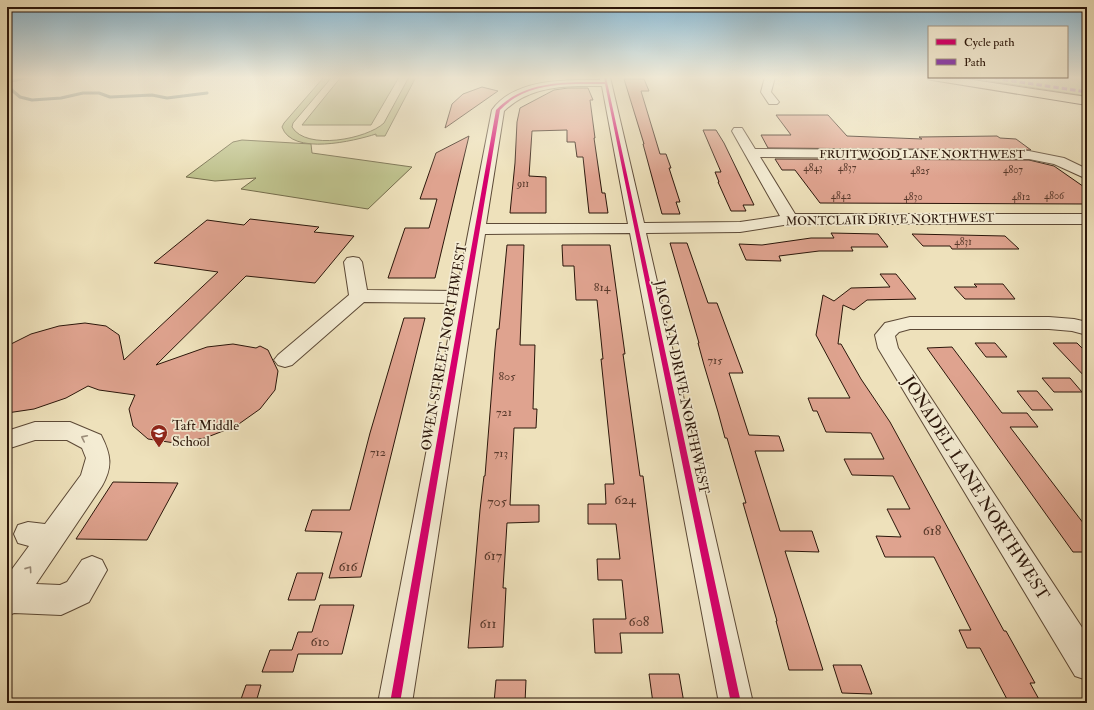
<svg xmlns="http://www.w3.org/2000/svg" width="1094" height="710" font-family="'IM FELL Double Pica',serif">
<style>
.green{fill:#bec18c;stroke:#746c4b}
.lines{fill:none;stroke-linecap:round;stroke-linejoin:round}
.stream{stroke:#6d7a6f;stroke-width:3}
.building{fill:#dfa38f;stroke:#2b160a}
.minor-casing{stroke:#5c4936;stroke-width:2}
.major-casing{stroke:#2b160a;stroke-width:2}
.minor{fill:#f4ecd3;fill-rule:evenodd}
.major{fill:#eee1bb;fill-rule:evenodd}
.quiet{stroke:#8e44ad;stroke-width:3;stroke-dasharray:5.5 3;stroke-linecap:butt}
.cycleway-casing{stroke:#f4ecd3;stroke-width:2}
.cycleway{fill:#d6006c;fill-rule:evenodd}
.oneway{stroke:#9a8c79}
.labels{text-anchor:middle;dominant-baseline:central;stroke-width:3.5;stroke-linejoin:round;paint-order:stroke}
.far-number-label{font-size:10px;fill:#58392b}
.far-street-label{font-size:12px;fill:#2b160a;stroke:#f4ecd3}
.number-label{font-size:12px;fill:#58392b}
.street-label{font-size:14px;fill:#2b160a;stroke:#f4ecd3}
.poi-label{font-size:14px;fill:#2b160a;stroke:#f4ecd3;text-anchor:start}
.near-number-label{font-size:14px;fill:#58392b}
.near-street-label{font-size:17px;fill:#2b160a;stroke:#f4ecd3}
</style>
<rect width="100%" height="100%" fill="#eee1bb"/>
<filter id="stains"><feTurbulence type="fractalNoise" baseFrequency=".005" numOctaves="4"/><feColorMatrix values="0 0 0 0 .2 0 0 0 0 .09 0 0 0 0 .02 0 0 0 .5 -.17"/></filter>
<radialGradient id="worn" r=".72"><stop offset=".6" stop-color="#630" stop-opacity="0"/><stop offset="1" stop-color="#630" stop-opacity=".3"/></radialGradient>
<g class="green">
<path d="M324,77H332L293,123L292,127C306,151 367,139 384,123L409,77H416L385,136H376V134C354,141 292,156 282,127L284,123Z"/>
<path d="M341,77H399L371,125H302Z"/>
<path d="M964,77H1087V96Z"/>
<path d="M242,140L311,144L312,153L412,167L368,209L241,189L256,178L215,181L186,177L233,142Z"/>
</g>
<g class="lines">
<g class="stream">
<path d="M7,82L29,77"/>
<path d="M7,86L20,97L32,100L61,98L83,93H99L110,97L152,95L167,98L207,93"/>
</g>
</g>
<g class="building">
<path d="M624,79H644L649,91H641L660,154H666L671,168H669L680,202H676L680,214H662L643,144H644Z"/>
<path d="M482,87L498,91L445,128L452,104L463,94Z"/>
<path d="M568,88H588L593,100H590L595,138H594L602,193H605L608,213H589L583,157H577L575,142H567V130L532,131L529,176L546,177V213H510L515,163L517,122L520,108L554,90Z"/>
<path d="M776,115H828L847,136L922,139L919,137L997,136L1000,138L1016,139L1031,150L768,148L761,135H791Z"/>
<path d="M703,130H716L724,143L754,205H743L746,211H731L718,182H719L715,172H721Z"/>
<path d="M469,136L435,278H388L405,228H429L437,199H420L436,153Z"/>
<path d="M775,159L1029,160L1054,166L1087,189V204L820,203L795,170H782Z"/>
<path d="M250,219L319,227L314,232L354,236L315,283L246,276L156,365L207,347L233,344L256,348L260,346L268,350L278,371L275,390L260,409L236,426L205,438L175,443L148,439L133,426L129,409L135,395L99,390L88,386L66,398L34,409L7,413V346L31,334L59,326L85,323L106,326L119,335L124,360L218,272L154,263L207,220L244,225Z"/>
<path d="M831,233L878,234L888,247H851L853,251H819L779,256L781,261L746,260L739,244L762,245L811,238H834Z"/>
<path d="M912,234L1005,236L1019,249H952L950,246H923Z"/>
<path d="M670,243H687L708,303H717L743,373H729L749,435L779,436L784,451H755L780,531H812L819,552L785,551L823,670H789L776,621H777L743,503H746L727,438H725L718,412L704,365L698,343H699Z"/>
<path d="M507,245H524L520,345H535L533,409H537L536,428H514L510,505H539V522L507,523L503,588H506L503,647L468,648L480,510L484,476H485L495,349L497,329H499Z"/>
<path d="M562,245H610L625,354H623L633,426L640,476H643L663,633H620L622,653H595L593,619H626L622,580H598L597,559H620L616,524H588V504H606L605,484H614L601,359H603L597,300H576L574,266H563Z"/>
<path d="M880,274H896L916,299L867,300L854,310L843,305L838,344H841L861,379L890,422L1004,631H1006L1035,683H1030L1041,703H1009L980,648H967L959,630H971L934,557H885L876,536L901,537L887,509H910L893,476L852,475L844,459H884L871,433L826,432L817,411H813L808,398H850L816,335L823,295L834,301L851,288L890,287Z"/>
<path d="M974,284H1003L1015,299H965L954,287H977Z"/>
<path d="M404,318H425L361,577L329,578L342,532L305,531L312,510H350L370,433Z"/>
<path d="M975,343H995L1007,357H986Z"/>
<path d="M1053,343H1077L1087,353V379Z"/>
<path d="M952,347L1002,413H1027L1038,427H1010L1087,528V552H1073L927,348Z"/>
<path d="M1042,378H1070L1082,392H1054Z"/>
<path d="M1017,391H1037L1053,410H1032Z"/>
<path d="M113,482L178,483L147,540L76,539Z"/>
<path d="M297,573H323L315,600H288Z"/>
<path d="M320,605H354L342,654H298L293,672H262L270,650H292L298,632H312Z"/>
<path d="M833,665H861L872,694L842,693Z"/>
<path d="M649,674H679L684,703H653Z"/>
<path d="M496,680H526L525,703H494Z"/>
<path d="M246,685H261L256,702H240Z"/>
</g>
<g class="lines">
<defs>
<g id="minor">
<path d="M600,77H610L644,223L740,222L780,216L732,131L734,128H742L755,149L1029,151L1064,158L1087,169V179L1054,164L1029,159L760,157L795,214H1087V224H790L740,232L646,233L753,703H719L630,233L485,234L412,703H378L455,303L364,302L292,365L285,367L278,365L274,360L278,355L349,295L344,262L347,258L353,257L359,258L362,262L367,290L457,291L492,110C515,78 566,80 600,80ZM578,86H602L628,224H486L504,111C525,91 550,87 578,86Z"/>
<path d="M765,77H775L771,92L779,102L777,104H769L761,92Z"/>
<path d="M910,317H1049L1074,319L1087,322V335L1072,331L1049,329H910L899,332L895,336L898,348L1087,635V680L1075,676L878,348L875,335L885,323Z"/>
<path d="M35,422H70L101,435C111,455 113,466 102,486L36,584L60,585L67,582L82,560L92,556L102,560L107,570L89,602L72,610L61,615L14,613L7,616V576L29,546L18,543L14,534L18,525L28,522L45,524L81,475L86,458L82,448L67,440H35L7,449V431Z"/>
</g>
<path id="major" d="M927,77H953L1087,97V105L932,80L928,79Z"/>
</defs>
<use href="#minor" class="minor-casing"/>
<use href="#major" class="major-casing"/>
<use href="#minor" class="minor"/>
<use href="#major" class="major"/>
<path class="quiet" d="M986,77L1087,92"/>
<defs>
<path id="cycleway" d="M604,77H606L741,703H731L605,84C578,84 547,82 522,94C513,98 506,104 500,110L400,703H390L496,110C525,80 566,82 605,82Z"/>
</defs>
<use href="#cycleway" class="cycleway-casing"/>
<use href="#cycleway" class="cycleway"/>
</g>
<defs><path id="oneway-chevron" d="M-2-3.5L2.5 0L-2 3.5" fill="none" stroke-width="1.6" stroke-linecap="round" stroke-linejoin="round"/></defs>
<g class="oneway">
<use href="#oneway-chevron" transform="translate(84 438) rotate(-154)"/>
<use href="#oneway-chevron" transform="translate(29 569) rotate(-55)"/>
</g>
<linearGradient id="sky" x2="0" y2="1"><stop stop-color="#88b8d3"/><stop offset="0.44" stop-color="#f7f2e0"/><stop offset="1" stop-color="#f7f2e0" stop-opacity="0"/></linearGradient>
<rect width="1094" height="176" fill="url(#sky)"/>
<defs>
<symbol id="school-pin" viewBox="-11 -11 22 30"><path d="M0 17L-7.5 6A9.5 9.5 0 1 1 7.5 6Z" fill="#8f2418" stroke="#f4ecd3"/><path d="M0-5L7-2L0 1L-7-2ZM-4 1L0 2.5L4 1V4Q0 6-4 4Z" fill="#fff"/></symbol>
</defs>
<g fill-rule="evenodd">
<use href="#school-pin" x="149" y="423" width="20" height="27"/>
</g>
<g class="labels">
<g class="far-number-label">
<text x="813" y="168">4843</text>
<text x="847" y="168">4837</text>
<text x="1013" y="170">4807</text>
<text x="920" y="171">4825</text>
<text x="523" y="184">911</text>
<text x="841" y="196">4842</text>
<text x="1054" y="196">4806</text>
<text x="913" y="197">4830</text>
<text x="1021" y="197">4812</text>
<text x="963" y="242">4831</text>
</g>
<g class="far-street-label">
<text x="922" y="154">FRUITWOOD LANE NORTHWEST</text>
<text transform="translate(890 220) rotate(-1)">MONTCLAIR DRIVE NORTHWEST</text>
</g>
<g class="number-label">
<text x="602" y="287">814</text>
<text x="715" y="360">715</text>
<text x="507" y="376">805</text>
<text x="504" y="412">721</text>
<text x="378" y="452">712</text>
<text x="501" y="453">713</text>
</g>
<g class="street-label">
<text transform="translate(444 347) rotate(-80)">OWEN STREET NORTHWEST</text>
<text transform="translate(682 387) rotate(78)">JACOLYN DRIVE NORTHWEST</text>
</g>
<g class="poi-label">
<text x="172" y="425">Taft Middle<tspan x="172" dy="16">School</tspan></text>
</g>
<g class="near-number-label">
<text x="625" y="499">624</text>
<text x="497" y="501">705</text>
<text x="932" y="530">618</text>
<text x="493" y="555">617</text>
<text x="348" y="566">616</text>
<text x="639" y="621">608</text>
<text x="488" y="623">611</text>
<text x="320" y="641">610</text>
</g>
<g class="near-street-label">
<text transform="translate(976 488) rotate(58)">JONADEL LANE NORTHWEST</text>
</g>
</g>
<rect width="1094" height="710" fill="none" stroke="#eee1bb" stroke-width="24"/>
<rect x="8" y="8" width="1078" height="694" fill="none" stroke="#2b160a" stroke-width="2"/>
<rect x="12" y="12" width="1070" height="686" fill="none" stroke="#2b160a"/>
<rect x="928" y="26" width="140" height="52" fill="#f4ecd3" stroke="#a49683"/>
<rect x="936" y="39" width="20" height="6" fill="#d6006c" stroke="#a49683"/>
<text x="964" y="46" font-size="12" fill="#2b160a">Cycle path</text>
<rect x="936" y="59" width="20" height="6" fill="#8e44ad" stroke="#a49683"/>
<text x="964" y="66" font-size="12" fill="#2b160a">Path</text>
<rect width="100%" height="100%" filter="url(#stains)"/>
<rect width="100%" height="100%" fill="url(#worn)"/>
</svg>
